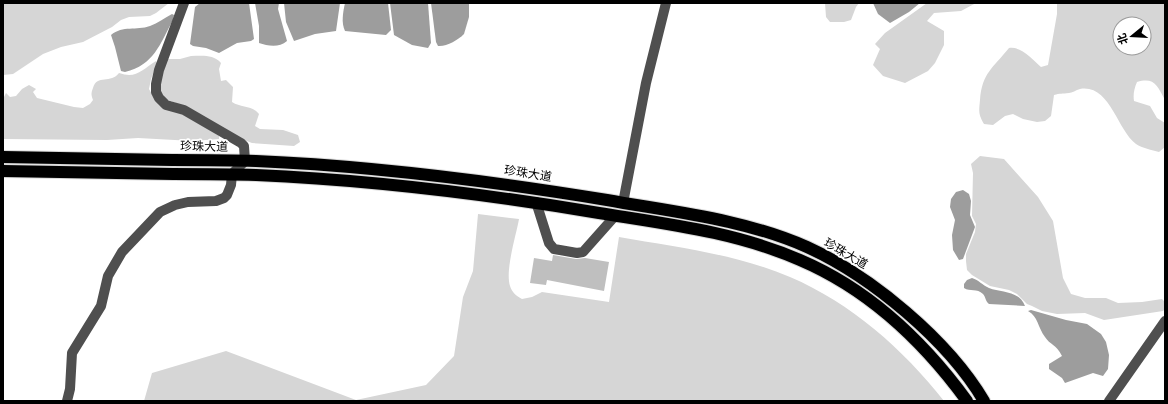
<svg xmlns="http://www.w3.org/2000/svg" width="1168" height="404" font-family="Mulish,'Noto Sans SC',sans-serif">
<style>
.green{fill:#d6d6d6;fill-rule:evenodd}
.water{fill:#9d9d9d}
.building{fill:#bfbfbf}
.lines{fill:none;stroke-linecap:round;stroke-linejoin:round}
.highway-casing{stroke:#dbdbdb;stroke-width:14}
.minor{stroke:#4f4f4f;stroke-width:10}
.highway{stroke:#000;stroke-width:12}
.labels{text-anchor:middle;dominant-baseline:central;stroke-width:3.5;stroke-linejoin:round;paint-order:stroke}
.street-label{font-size:12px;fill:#000;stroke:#fff}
</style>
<rect width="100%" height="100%" fill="#fff"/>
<g class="green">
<path d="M3,3H169L156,13L150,16L129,17L121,20L112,27L83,42L61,47L43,54L13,74L3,75Z"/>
<path d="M825,3H859L856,7L851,20L844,22H830L826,17Z"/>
<path d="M927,3H976L961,11L934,13L927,21L944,31V45L935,63L928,71L905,83L883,76L873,65L880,49L875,44L885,33Z"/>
<path d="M1057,3H1165V100C1157,85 1154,77 1137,82C1134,89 1133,95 1134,101L1150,106L1157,118L1165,123V147L1159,152C1152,150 1142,148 1136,144C1117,130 1110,84 1080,89C1076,90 1072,93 1069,93C1062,94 1060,93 1054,95L1051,116L1045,121L1037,122L1023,119L1013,114L1005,116L993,125L984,124C978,114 979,111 980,100C982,73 993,68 1009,48C1021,46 1032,59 1041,67L1048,65L1057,14ZM1120,24H1144V48H1120Z"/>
<path d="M191,56C202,56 213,54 221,63L219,69L221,81L226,80L233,87L232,102C241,108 252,105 259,114L255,126L260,129L283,130L298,135L300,142L294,146L252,143L244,140L187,107L165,99L159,90V84L167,59H180Z"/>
<path d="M156,61L157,63L151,79L149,89L154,98L210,130L219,136V139L193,141L138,138L107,140L3,139V119H4V97L6,93L10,97L16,96L22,89L29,85L36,89L33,92L37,98L74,107L83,108L90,104L93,100C91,95 91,93 93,88C97,74 111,84 119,73C136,79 142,70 156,61Z"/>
<path d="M980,156L1004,159L1038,197L1053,221L1063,278L1071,294L1085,298H1106L1118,303L1142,302L1162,299L1165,302V309L1163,311L1104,320L1085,313L1057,314L1042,311L1032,306L1027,304L1017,294L1009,290L990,286L972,275L967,270L966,261V254L975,232L976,224L972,216L973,173L971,164Z"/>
<path d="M478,214L519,219C516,236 505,270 510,286C512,292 516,296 522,299L532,297L542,292L609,302L619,237C676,247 736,254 790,277C851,303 903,349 944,401H144L152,373L226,351L356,400L426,385L454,356L463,297L473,271Z"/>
</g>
<g class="water">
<path d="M200,3H249L254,39L251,41L237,43L219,53L206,48L193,46L190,44L195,7Z"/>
<path d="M255,3H279L278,9L287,41C279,48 268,46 259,43V26Z"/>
<path d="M284,3H340L336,31L315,34L294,41L286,22Z"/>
<path d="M345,3H388L391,30L386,35L345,31C341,23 343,12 345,3Z"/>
<path d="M390,3H428L431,43L428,48L412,45L394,35Z"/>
<path d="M431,3H469V17L464,34C458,40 446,47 438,46L436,42Z"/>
<path d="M873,3H920L909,12L890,23L878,14Z"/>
<path d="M172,14L174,15L173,20C160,44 154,65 125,72L121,71L115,47L111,35C123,25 136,31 150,26C158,23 164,18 172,14Z"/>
<path d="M963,190L969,194L971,201L970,215L975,227L963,259L959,260L953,250L952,235L955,220L950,207L951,199L956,192Z"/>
<path d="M972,278C979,280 982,285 989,288C1001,293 1019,290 1025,306L989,304C985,301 986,297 983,294C977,288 970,292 964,288V284L967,280Z"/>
<path d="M1031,310L1066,320L1087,324L1101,334L1106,342L1109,355L1108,369L1103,376L1093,373L1065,383L1062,378L1049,369V364L1062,356C1056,344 1050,345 1045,337C1038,328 1038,316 1028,311Z"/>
</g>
<path class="building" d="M553,255L576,259L585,258L609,262L604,291L547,280L546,285L530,283L534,258L552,261Z"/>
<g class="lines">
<defs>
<g id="highway">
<path d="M3,157C59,158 116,159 172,160C200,160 228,160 256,161C374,166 491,181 607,200C674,212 744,219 807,247C871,276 948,340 984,401"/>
<path d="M3,171C60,172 117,173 173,174C201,174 228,174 256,175C371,180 486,194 599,213C667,224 736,232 800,260C868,289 924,342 967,401"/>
</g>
</defs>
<use href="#highway" class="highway-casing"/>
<g class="minor">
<path d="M536,202L549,243L554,249L577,253L583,252L615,216"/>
<path d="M623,203L646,83L666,3"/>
<path d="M67,401L70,389L72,353L101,306L108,276L122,252L160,212L175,205L188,202L216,201L224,198L227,195L231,185L232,174L245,161L244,146L241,143L184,110L166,105L159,98L156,92V84L159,70L184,3"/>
<path d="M1109,401L1165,321"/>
</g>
<use href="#highway" class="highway"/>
</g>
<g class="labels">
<g class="street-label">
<text transform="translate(204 146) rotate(1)">珍珠大道</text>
<text transform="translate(528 173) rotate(9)">珍珠大道</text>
<text transform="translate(846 253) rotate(30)">珍珠大道</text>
</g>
</g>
<rect width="1168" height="404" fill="none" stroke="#000000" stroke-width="8"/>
<g transform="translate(1132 36) rotate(252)"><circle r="19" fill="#ffffff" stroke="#999999"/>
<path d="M0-3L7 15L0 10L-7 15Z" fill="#000000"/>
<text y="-6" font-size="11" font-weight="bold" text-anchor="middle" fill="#000000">北</text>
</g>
</svg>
